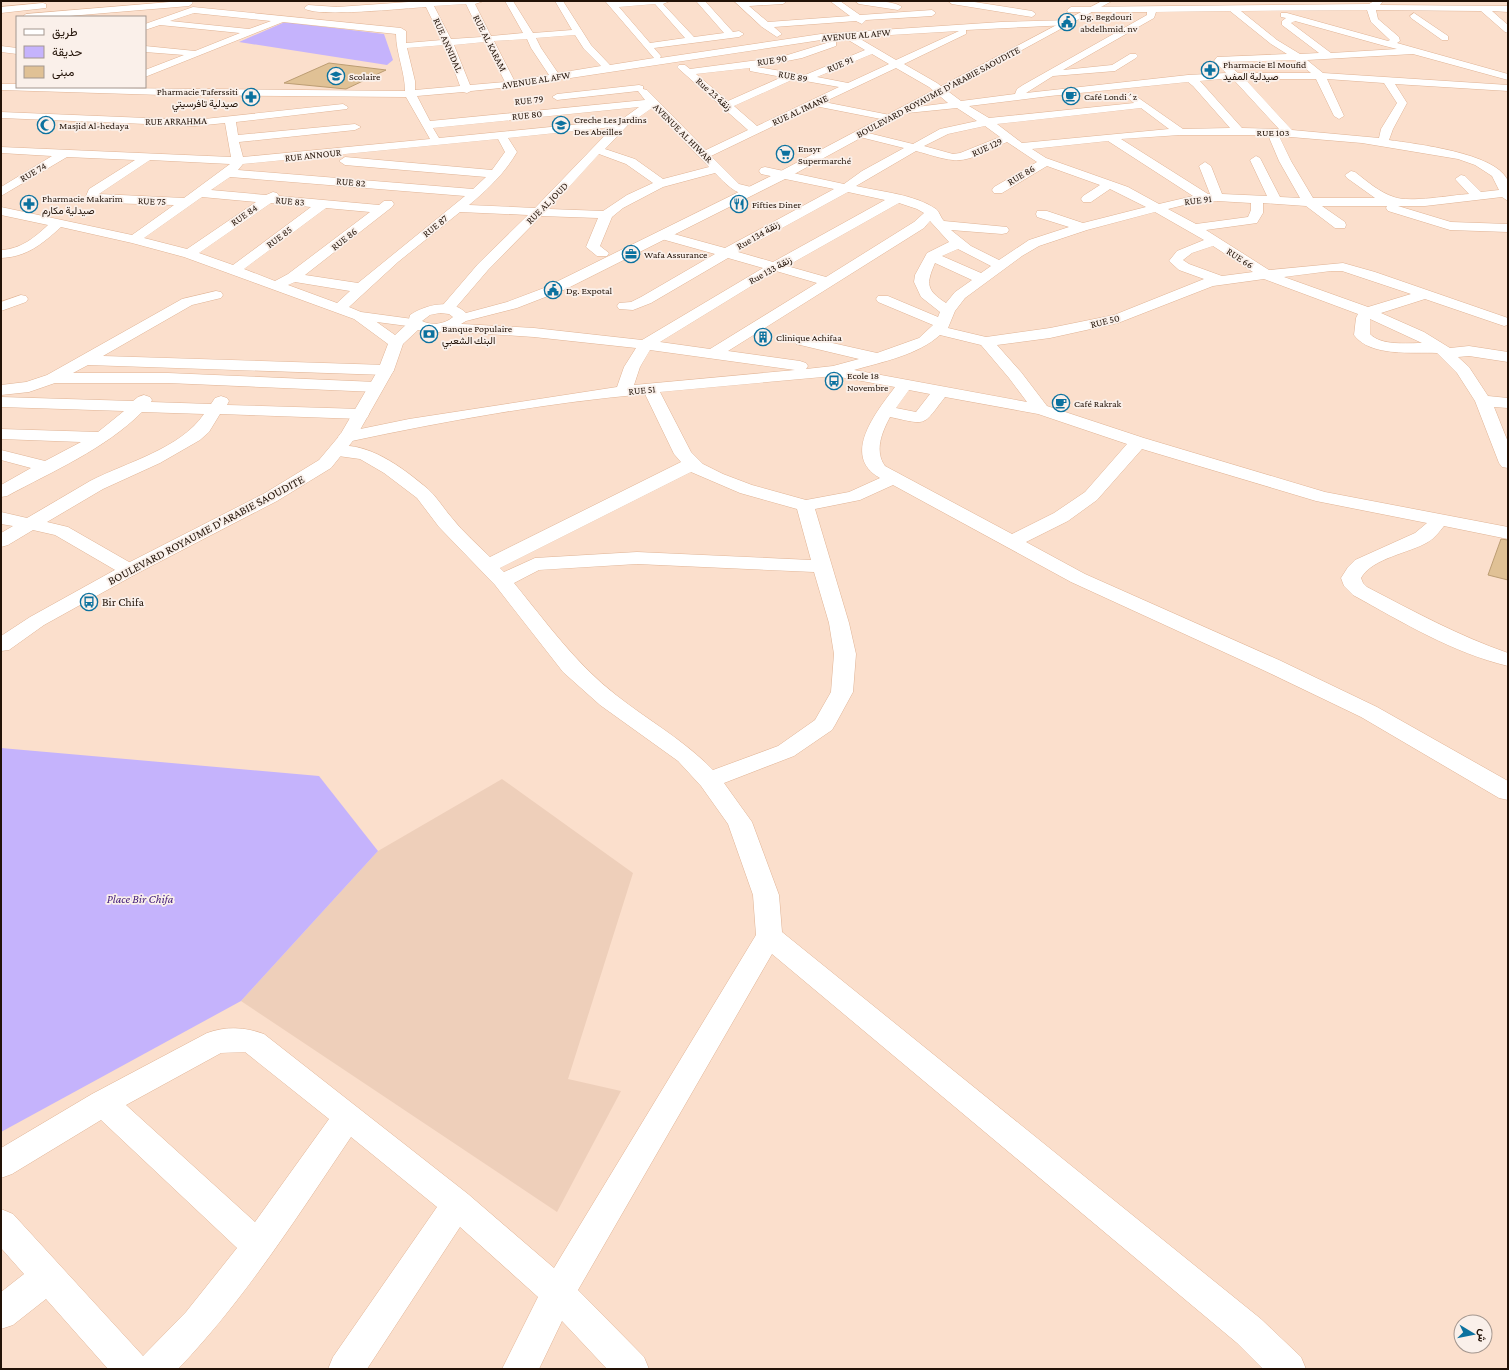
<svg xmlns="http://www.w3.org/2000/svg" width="1509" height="1370" font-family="'Crimson Pro',Vazirmatn,serif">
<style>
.built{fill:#eecfba}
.green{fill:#c5b3fc}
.building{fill:#e0c195;stroke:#bc9d73}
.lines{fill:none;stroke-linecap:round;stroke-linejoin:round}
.minor-casing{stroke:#e0b394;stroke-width:1}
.major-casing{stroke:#e0b394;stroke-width:1}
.minor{fill:#fff;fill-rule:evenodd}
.major{fill:#fff;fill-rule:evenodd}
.labels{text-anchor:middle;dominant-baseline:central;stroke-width:3.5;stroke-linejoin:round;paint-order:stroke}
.far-poi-label{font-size:10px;fill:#221207;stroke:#faf0ea;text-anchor:start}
.far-street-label{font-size:10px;fill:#221207;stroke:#faf0ea}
.street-label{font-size:12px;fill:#221207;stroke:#faf0ea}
.poi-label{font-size:12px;fill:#221207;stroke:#faf0ea;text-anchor:start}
.park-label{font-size:12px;font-style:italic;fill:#3f1877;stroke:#faf0ea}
</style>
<rect width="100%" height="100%" fill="#fbdfcc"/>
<path class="built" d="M502,779L633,873L568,1079L621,1091L557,1212L241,1001L378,851Z"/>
<g class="green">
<path d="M285,22L384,34L393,60L387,65L239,42Z"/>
<path d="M1,748L319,776L378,851L241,1001L1,1132Z"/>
</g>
<g class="building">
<path d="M329,63L386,70L346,89L284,83Z"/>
<path d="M1501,539L1508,540V580L1488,575Z"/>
</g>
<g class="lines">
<defs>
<g id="minor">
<path d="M182,1H191L193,3L189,6L57,17H22L26,14Z"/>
<path d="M423,1H484L475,4L491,36L523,33L505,1H513L533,33L572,30L555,1H563L591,45L610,65L654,58L605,1H670L663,4L694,37L724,33L696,1H705L733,32L739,31L744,34L739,37L654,48L661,56L660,58L821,34L1001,22L1071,20V24L1068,25L966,30V34L904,64L937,83L961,101L1015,94L1017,89L1023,85L1147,15V12H1068L1067,10L1071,7L1369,4L1374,1H1383L1380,5L1508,6V12L1492,11L1508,25V33L1505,32L1481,11L1376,10L1378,19L1399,37L1400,41L1397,43L1508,74V80L1413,54L1307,60L1323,73L1508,85V91L1395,84L1407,103L1393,129L1389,140C1417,144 1494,153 1507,179C1509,185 1508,194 1508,201L1502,197L1425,206H1398L1451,222L1508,224V232L1450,230L1388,211L1386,208L1387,206H1322L1345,222L1346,225L1345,228H1335L1306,206L1263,203V213L1257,223L1206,230L1269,270L1343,263L1375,272L1508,318V325L1504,326L1425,299L1381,313L1424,332L1450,348L1469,346L1508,352V362L1469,356L1458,357L1469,367L1488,396L1508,398V408L1494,407L1508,442V468L1502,467L1499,463L1475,401L1457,373L1437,353C1413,352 1370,357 1354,335L1356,318L1358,314L1264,279L1213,286L1118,323L1050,338L997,345L1021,372L1047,406L1144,438L1325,492L1508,527V539L1444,526C1439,532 1435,538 1428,542C1410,553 1372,558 1361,578L1363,583L1367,587C1413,611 1459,636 1508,653V666C1453,653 1402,622 1353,595L1344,586L1341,578L1348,567L1355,560L1415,533L1427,523L1316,501L1142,449L1097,500L1068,521L1026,542L1085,574L1279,660L1377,707L1508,781V800L1499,798L1361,717L1263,670L1071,582L893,485L860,500L815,509L849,623L856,654L853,692L835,725L832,730L794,756L724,783L752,822L779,895L782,932L1261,1319L1301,1357L1306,1369H1263L1237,1343L772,954L578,1290L644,1357L649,1369H607L562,1321L539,1369H502L538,1297L460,1227L367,1369H328L333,1357L437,1207L351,1137C297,1217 245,1299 178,1369H108L46,1299L13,1325L1,1329V1292L24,1274L1,1248V1209L13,1214L143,1356L186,1312L237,1248L101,1120L12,1174L1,1178V1148L92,1094L207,1033C226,1026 245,1027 264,1034L468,1194L554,1268L756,935L753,895L728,824L701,786L678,761L600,705L563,672L495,585L439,527L417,498L384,473L360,459L331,455L328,451L331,447C366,439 403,468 428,489C437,497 444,509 452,518C463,532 477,544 490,557L681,462L674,454L645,394C545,403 445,421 347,442L341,441L338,437L341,433L409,419L617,387L624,367L636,348L534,337L445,331L440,330L438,327L440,324L445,323L534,328L642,340L763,268L728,258L651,303L633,310L619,309L617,306L619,303L631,302L641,297L715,254L658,238L656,235L658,232L663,231L725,248L834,189L761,174L759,171L761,168L765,167L844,184L862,171L904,148L856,136L854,134L856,132L860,131L913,144L940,129L977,121L957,108L897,114L896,112L901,109L948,103L929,87L896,68L824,102L895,116L896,118L895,120L891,121L815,106L711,156L739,184L755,188L757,191L755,194C738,198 726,184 715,173L663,187L623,208L612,217L600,246L609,253L607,256H597L586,247L598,218L541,216L488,270L452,312H442L440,309L442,306L478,264L528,215L460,212L398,262L349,307L361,312L420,320L422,323L420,326L415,327L354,319L184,257L132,243L61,227C42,244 27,257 1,258V250C21,249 34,238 48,225L1,215V207L132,235L174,205L106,203L88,199L86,196L89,189L135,160L67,157L1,196V187L52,156L1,153V147L231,157L225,123L195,126L1,118V112L195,120L343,104L348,107L347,109L236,122L238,135L355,124L361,127L355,130L239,142L243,157L430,139L406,97L163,95L1,90V84H17V87L405,91C405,72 396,53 396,34L283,22L145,77V70L184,55L145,52V46L195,51L240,33L160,25L145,30V24L193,7L401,28L406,31V43L442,40L426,7C407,8 314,18 304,8L308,5L337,7ZM466,4L482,37L451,39L434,6ZM655,4L685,38L650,43L619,7ZM1367,10L1371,22L1390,40L1388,41L1287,13H1281V17L1286,18L1282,21V25L1319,53L1300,54L1277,40L1241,11ZM1230,11L1271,44L1287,54L1217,57L1214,61L1226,73L1188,75L1026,93L1053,76L1115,71L1136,58L1138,56L1136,54H1130L1112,65L1063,70L1154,18L1156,12ZM194,13L271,21L249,29L170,21ZM1295,21L1385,46L1397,49L1331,53L1291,23ZM959,31L896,60L857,37ZM575,35L584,49L601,66L558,73L541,48L536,38ZM845,38L865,50L805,75L757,67L802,58L836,46V42L833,41L781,57L690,69L685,65H679L677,67L679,69L748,130L706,150L647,90L643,89V86L639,85L557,94L552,97L557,100L638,91L645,100L430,121L417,96L463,92L467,93L471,91L511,87L821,40ZM527,39L531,48L549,75L514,80L494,41ZM485,42L505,82L470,85L454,45ZM445,45L460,86L415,90V81L407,48ZM872,54L889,64L848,83L817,77ZM1295,60L1311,73H1238L1225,62ZM750,68V71L782,77L728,101L696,74ZM794,79L839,87L757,126L734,106ZM1221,79H1233L1279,129L1242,128L1200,81ZM1245,79H1316L1334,116L1339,119L1344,116L1327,79L1384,83L1397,103L1381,129L1379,138L1292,130ZM1188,82L1193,86L1230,128L1183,129L1130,92L1125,95L1134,103L989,118L969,106L1050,96ZM639,107L621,120L439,138L433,128ZM652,108L709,167L663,179L635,159L605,149L628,125ZM1141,108L1169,129L1022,143L997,124ZM985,126L1000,137L960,153L953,154L924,146L948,134ZM613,127L535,208L469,205C488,189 505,173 517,152L508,138ZM1180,135H1268L1279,161L1300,198L1280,197L1260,158L1256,156L1250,160L1267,196L1222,194L1211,166L1205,162L1199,166L1210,194H1208L1121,139ZM1279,136L1362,143L1458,159L1475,165L1492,176L1499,190L1481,192L1465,176L1461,175L1455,179L1469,194C1451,195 1410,203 1394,197C1379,192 1368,182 1355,172L1351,171L1345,175L1347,178L1375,198H1313L1291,161ZM498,139L505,152L492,170L345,157L339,161L345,165L486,177L473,189L238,170L243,164ZM1108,141L1193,196L1159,204L1128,187L1046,158L1032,149ZM1007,142L1037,162L994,187L992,190L994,193H1002L1047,166L1100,185L1083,196L1081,199L1083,202H1091L1110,189L1146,207L1083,223L1047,211H1037L1036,214L1037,217L1069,227L1029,240L999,260L971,246L951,230L1002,234L1007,233L1009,230L1007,227L944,221C941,218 939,211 936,209C914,194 882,192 856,186L916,151C928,154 941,159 953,160C971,162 990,149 1007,142ZM599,154L626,164L653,183L627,195L603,211L549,209ZM150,160L230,164L184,198L99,194ZM230,177L465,196L358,283L305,275L392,207L394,204L392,201H384L379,205L279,196L277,193L273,192L266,195L211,190ZM848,192L885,200L773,262L738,252ZM202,197L256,202L187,249L144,238ZM1217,201L1251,203V210L1248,217L1196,224L1168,209L1188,204ZM271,203L311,207L233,265L199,253ZM899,203L917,209L924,213L914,222L826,277L787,266ZM326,208L370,212L288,274L275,281L244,269ZM1155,212L1204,240L1177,251L1169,261L1179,270L1204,279L1114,315L1050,328L986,337L948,328L955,311L965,298L1022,256L1039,246L1087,230ZM930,221L949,242L927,253L915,275L914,282L921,297L940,312L938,317L888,296H878L876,299L878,302L933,325L919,338L877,353L801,336L796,338L793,341L796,344L859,359L833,366L806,369L808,366L806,363L800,361L728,351L924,228ZM1213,246L1253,272L1222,276L1189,264L1183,260L1192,253ZM958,249L991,266L981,273L942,256ZM935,263L972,280L955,292L946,303C926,290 926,284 935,263ZM776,271L817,283L710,349L660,342ZM1331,271H1342L1411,294L1368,307L1284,277ZM295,282L350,291L337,303L288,285ZM1370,319L1422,343C1407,343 1381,346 1370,334ZM940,335L981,345L1009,378L1027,402L854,370C882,362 918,355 940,335ZM650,350L795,370L634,385L640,367ZM834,376L895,387C877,411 840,456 880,478L849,492L806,500L752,485L723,474L703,464L691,452L660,392ZM909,390L930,394L916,412L896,408ZM945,397L1038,414L1127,444L1085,492L1054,513L1012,534L885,466C874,451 882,432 890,417C928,425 922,427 945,397ZM691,472L740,493L797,509L811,560L637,552L535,558L504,572L500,568ZM637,564L814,572L829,623L834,654L831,692L815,720L778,746L713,770C684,740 649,721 616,695C576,664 546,622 514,583L539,570ZM245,1052L329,1119L255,1222L126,1105L221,1053Z"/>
<path d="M734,1H787L783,4L749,6L768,22L850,16L830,1H840L860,15L932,10L936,13L932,16L866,20L862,24L856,21L774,27L782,34L777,37L762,27Z"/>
<path d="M855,1C866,1 894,0 902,7L898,10L859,4Z"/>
<path d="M948,1H968L1032,11L1036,14L1032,17L952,4Z"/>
<path d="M43,3L46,4V8L1,13V7Z"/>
<path d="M1414,13L1448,36V40H1442L1411,18L1410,16Z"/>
<path d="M1,46L17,48V54L1,52Z"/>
<path d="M216,291L221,292L223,295L221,298L192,305L103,356L386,365L392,367L394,370L392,373L386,375L88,365L73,373H168L376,382L382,384L384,387L382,390L376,392L168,383H55L29,392L1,395V385L26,382L47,375L182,299Z"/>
<path d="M21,295L26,296L28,299L26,302L1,311V302Z"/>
<path d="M144,395L150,397L152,400L151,402L211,404L215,398L221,396L227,398L229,401L227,405L361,409L367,410L369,414L367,418L361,419L220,414L209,432L200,440L160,463L103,489L47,522L68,527L136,566L139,570L136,574L129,576L122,574L55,535L33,530L8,545L1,547V533L13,526L1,524V512L27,518C48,506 69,493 90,481C127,462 180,449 204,414L142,412C105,449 53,471 7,496L1,497V485L31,468L1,460V450L45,461L81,442L1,439V429L98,432L124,411L1,407V397L133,401L138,397Z"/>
</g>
<path id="major" d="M1102,1H1112L787,178L566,289L517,308L466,321L451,330L432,333L418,330L403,344L394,370L356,437L331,468L277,501L136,574L44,625L9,650L1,651V636L30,617L122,566L265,493L319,460L340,435L378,370L388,344L354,319L352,316L354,313H364L395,335L408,323L410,315C425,305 451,298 466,313L507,302L544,288L779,172ZM440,313L449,314L453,317C445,324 432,326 422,321L430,315Z"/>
</defs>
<use href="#minor" class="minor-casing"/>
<use href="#major" class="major-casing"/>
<use href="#minor" class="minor"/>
<use href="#major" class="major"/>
</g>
<defs>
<symbol id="civic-ring" viewBox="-11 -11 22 22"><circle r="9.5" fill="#faf0ea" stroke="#0c729f" stroke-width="1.5"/><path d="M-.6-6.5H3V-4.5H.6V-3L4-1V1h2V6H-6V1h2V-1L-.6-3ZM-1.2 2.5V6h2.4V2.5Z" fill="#0c729f"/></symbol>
<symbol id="pharmacy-ring" viewBox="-11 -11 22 22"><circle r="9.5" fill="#faf0ea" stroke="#0c729f" stroke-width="1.5"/><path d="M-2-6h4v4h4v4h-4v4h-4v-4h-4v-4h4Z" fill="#0c729f"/></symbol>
<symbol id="school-ring" viewBox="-11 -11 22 22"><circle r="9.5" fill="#faf0ea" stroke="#0c729f" stroke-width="1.5"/><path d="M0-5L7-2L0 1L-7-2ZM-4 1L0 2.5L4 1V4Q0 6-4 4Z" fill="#0c729f"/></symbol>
<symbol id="cafe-ring" viewBox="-11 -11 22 22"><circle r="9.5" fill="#faf0ea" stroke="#0c729f" stroke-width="1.5"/><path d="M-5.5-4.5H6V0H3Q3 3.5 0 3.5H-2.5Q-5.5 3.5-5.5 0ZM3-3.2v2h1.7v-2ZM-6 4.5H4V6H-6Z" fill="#0c729f"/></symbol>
<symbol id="mosque-ring" viewBox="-11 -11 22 22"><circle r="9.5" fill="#faf0ea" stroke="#0c729f" stroke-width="1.5"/><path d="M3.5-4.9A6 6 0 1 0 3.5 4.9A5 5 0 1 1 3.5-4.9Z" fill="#0c729f"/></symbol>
<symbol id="supermarket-ring" viewBox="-11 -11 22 22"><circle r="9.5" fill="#faf0ea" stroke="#0c729f" stroke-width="1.5"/><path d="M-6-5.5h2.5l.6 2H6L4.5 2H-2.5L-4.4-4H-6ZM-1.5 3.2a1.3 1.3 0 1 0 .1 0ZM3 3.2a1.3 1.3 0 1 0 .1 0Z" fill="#0c729f"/></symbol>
<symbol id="restaurant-ring" viewBox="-11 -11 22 22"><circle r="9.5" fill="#faf0ea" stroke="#0c729f" stroke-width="1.5"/><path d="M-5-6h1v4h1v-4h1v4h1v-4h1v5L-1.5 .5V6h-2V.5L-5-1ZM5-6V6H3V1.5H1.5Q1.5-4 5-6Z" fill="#0c729f"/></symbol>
<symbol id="office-ring" viewBox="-11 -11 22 22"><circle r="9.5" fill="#faf0ea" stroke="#0c729f" stroke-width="1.5"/><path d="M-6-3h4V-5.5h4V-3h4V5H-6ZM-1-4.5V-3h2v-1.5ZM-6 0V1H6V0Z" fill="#0c729f"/></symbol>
<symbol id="bank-ring" viewBox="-11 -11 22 22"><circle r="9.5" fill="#faf0ea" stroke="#0c729f" stroke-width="1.5"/><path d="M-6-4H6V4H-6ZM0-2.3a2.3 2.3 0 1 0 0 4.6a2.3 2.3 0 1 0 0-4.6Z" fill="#0c729f"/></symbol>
<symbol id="building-ring" viewBox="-11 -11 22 22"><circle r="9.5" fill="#faf0ea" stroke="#0c729f" stroke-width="1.5"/><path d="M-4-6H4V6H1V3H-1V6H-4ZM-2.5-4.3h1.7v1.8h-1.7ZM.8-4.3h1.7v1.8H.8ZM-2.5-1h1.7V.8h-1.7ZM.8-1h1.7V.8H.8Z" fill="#0c729f"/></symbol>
<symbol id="bus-ring" viewBox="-11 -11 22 22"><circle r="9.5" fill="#faf0ea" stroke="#0c729f" stroke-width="1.5"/><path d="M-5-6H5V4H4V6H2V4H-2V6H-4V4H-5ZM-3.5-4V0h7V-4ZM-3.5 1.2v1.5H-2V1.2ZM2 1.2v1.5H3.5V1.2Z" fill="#0c729f"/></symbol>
</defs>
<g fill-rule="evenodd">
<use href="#civic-ring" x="1057" y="12" width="20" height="20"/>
<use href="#pharmacy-ring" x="1200" y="60" width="20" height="20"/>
<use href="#school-ring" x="326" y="66" width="20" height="20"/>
<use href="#cafe-ring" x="1061" y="86" width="20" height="20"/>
<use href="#pharmacy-ring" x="241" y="87" width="20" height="20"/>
<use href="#mosque-ring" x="36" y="115" width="20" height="20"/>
<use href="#school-ring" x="551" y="115" width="20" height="20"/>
<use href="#supermarket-ring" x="775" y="144" width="20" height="20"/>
<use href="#pharmacy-ring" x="19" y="194" width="20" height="20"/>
<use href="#restaurant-ring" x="729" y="194" width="20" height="20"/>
<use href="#office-ring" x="621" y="244" width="20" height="20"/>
<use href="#civic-ring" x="543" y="280" width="20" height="20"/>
<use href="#bank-ring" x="419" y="324" width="20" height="20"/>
<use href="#building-ring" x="753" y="327" width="20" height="20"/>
<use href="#bus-ring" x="824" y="371" width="20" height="20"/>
<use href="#cafe-ring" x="1051" y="393" width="20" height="20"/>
<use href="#bus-ring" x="79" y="592" width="20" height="20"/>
</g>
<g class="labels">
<g class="far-poi-label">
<text x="1080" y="16">Dg. Begdouri<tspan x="1080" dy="12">abdelhmid. nv</tspan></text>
<text x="1223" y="64">Pharmacie El Moufid<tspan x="1223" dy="12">صيدلية المفيد</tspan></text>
<text x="349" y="76">Scolaire</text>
<text x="238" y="91" text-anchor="end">Pharmacie Taferssiti<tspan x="238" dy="12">صيدلية تافرسيتي</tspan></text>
<text x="1084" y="96">Café Londi´z</text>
<text x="574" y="119">Creche Les Jardins<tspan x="574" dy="12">Des Abeilles</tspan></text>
<text x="59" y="125">Masjid Al-hedaya</text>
<text x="798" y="148">Ensyr<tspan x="798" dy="12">Supermarché</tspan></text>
<text x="42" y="198">Pharmacie Makarim<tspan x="42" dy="12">صيدلية مكارم</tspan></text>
<text x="752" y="204">Fifties Diner</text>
<text x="644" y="254">Wafa Assurance</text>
<text x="566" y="290">Dg. Expotal</text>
<text x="442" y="328">Banque Populaire<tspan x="442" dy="12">البنك الشعبي</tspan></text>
<text x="776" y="337">Clinique Achifaa</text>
<text x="847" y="375">Ecole 18<tspan x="847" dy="12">Novembre</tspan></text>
<text x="1074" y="403">Café Rakrak</text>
</g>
<g class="far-street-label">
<text transform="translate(856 35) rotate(-5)">AVENUE AL AFW</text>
<text transform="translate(490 43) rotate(63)">RUE AL KARAM</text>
<text transform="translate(448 45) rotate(66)">RUE ANNIDAL</text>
<text transform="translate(772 60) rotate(-9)">RUE 90</text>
<text transform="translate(840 64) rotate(-23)">RUE 91</text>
<text transform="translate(793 76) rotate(10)">RUE 89</text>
<text transform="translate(536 80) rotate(-9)">AVENUE AL AFW</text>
<text transform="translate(938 92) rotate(-28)">BOULEVARD ROYAUME D'ARABIE SAOUDITE</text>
<text transform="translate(714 94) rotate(42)">Rue 23 زنقة</text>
<text transform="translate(529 100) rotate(-6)">RUE 79</text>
<text transform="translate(800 110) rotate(-25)">RUE AL IMANE</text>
<text transform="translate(527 115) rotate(-6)">RUE 80</text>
<text transform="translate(176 121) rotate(-1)">RUE ARRAHMA</text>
<text x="1273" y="132">RUE 103</text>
<text transform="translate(683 133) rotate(45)">AVENUE AL HIWAR</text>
<text transform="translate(987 147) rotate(-25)">RUE 129</text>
<text transform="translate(313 155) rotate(-6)">RUE ANNOUR</text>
<text transform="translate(33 172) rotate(-31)">RUE 74</text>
<text transform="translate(1021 175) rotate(-31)">RUE 86</text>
<text transform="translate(351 182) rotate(5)">RUE 82</text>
<text transform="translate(1198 200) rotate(-7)">RUE 91</text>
<text transform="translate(152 201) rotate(2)">RUE 75</text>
<text transform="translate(290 201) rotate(5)">RUE 83</text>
<text transform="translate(547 203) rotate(-45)">RUE AL JOUD</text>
<text transform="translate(244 215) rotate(-35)">RUE 84</text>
<text transform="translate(435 226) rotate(-39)">RUE 87</text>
<text transform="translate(758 235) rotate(-30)">Rue 134 زنقة</text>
<text transform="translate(279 237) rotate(-37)">RUE 85</text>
<text transform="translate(344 239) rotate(-38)">RUE 86</text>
<text transform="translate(1240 258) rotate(33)">RUE 66</text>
<text transform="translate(770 270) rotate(-29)">Rue 133 زنقة</text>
<text transform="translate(1105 321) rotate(-14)">RUE 50</text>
<text transform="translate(642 390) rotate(-6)">RUE 51</text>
</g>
<g class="street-label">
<text transform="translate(206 530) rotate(-28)">BOULEVARD ROYAUME D'ARABIE SAOUDITE</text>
</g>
<g class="poi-label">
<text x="102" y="602">Bir Chifa</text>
</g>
<g class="park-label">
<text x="140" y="899">Place Bir Chifa</text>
</g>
</g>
<rect width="1509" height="1370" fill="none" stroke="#221207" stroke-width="4"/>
<rect x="16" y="16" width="130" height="72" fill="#faf0ea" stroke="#a4978f"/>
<rect x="24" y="29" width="20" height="6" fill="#ffffff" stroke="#a4978f"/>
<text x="52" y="36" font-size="12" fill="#221207">طريق</text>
<rect x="24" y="46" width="20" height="12" fill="#c5b3fc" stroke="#a4978f"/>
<text x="52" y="56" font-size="12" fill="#221207">حديقة</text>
<rect x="24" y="66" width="20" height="12" fill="#e0c195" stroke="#a4978f"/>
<text x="52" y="76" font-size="12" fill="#221207">مبنى</text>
<g transform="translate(1473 1334) rotate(100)"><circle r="19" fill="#faf0ea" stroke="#a4978f"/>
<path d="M0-3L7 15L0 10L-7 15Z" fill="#0c729f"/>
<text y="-6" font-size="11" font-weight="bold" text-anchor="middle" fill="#221207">ش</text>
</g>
</svg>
